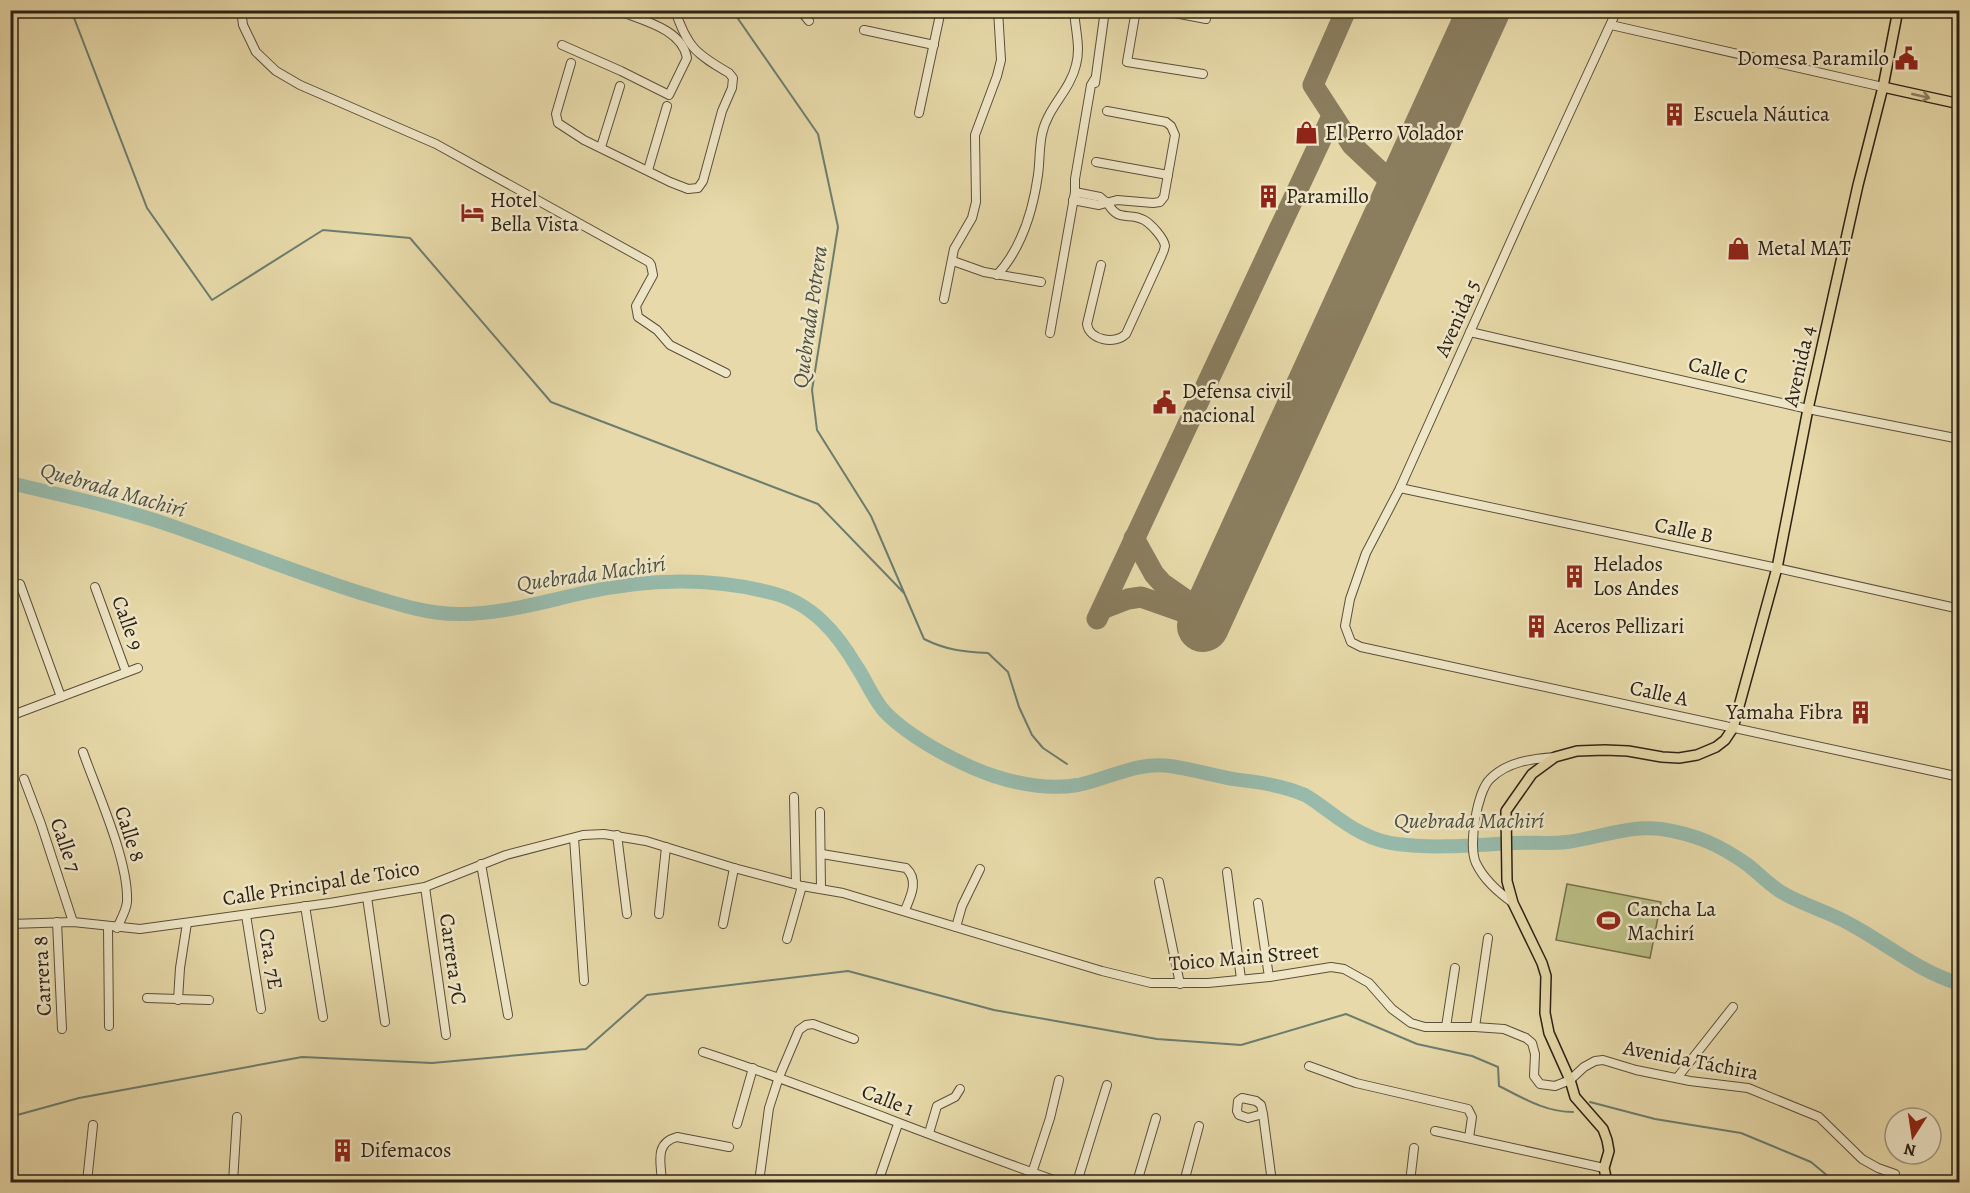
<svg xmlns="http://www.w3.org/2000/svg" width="1970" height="1193" font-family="Alegreya,serif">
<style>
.green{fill:#babe84;stroke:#73704c;stroke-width:1.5}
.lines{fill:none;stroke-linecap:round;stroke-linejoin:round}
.stream{stroke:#6c7d6f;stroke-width:2}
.river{stroke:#97baab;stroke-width:14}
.taxiway{stroke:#8a7e5f;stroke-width:21}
.runway{stroke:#8a7e5f;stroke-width:52}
.minor-casing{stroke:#5b503a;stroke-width:10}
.major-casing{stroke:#2c2215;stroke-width:12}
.minor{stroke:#efe6c7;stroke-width:8}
.major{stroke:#e7d9a9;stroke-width:9}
.oneway{stroke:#8a7e5f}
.labels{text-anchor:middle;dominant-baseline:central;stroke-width:5;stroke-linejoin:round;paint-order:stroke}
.poi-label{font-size:21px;fill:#2c2215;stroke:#efe6c7;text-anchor:start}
.street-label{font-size:21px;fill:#2c2215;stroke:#efe6c7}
.water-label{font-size:22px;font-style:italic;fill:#4c5042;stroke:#efe6c7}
</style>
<rect width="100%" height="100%" fill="#e7d9a9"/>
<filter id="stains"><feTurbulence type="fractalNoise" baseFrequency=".00333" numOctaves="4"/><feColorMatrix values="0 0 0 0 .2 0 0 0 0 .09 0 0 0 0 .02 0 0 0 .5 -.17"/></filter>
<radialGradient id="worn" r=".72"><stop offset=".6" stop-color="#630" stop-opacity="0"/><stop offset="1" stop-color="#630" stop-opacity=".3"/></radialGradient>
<path class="green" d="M1567,884L1661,902L1650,958L1556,940Z"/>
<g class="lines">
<g class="stream">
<path d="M71,10L147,208L212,300L323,230L410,238L551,402L818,504L904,593"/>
<path d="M732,10L818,134L838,227L812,390L817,430L871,516L924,639C946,650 964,652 988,653L1008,672L1019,707L1032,735L1043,748L1067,764"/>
<path d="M1590,1102L1655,1119L1741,1133L1811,1162L1835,1182"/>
<path d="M10,1117L79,1098L302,1057L432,1063L586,1049L647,995L848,971L994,1010L1157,1039L1241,1045L1346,1014L1417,1044L1472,1056L1498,1067L1499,1086C1523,1098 1545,1112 1573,1112"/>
</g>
<path class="river" d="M10,483C66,496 121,508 175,527C238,549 300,574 364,594C394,603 426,614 457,614C499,615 542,602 583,593C645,579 710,577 772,593C812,603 837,633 857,667C867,682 873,699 885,712C910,738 961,765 994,776C1022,785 1049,790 1078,785C1108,779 1138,761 1170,766C1191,769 1212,775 1233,779C1257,782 1282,785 1305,795C1314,800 1322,807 1331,813C1351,828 1372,841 1397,844C1436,849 1475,845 1514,843C1531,842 1549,844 1567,842C1598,838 1629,825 1661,829C1695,834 1720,845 1748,865C1759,874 1769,884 1781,892C1802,905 1827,911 1848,923C1888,944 1915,970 1960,984"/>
<g class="taxiway">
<path d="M1346,10L1313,85L1352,145L1401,191"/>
<path d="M1134,538L1154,574L1162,583L1208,615"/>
<path d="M1102,609L1128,599L1141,597L1195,616"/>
<path d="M1097,619L1332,116"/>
</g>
<path class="runway" d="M1203,626L1484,10"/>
<defs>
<g id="minor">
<path d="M241,10L243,25L256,52L276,71L300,85L436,144L649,262L651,265L653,275L636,306L638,317L657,330L670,345L726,373"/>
<path d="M800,10L809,21"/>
<path d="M1136,10L1127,62L1203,74"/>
<path d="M1159,10L1206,19"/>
<path d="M1617,10L1523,214L1400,488L1366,553L1350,599L1345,626L1351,642L1361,647L1960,777"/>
<path d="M1611,25L1883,87"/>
<path d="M864,30L934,45"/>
<path d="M562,45L621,71L669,95L687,58C682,28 640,20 617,10"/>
<path d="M571,63L556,114L558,123L584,140L670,182L688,189L698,188L703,181L722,111L732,88L733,78L729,73C696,54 687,47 675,10"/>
<path d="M1095,83L1105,10"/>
<path d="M919,113L941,10"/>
<path d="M601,147L620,86"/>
<path d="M1096,162L1168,175"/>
<path d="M648,170L667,106"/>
<path d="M1075,192L1100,197L1106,202"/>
<path d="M1073,200L1099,205L1117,200L1153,203L1160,202L1164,197L1175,135L1171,126L1166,122L1107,111"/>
<path d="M953,261L984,272L1041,282"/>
<path d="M1101,265L1087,324C1089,340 1115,345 1126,334L1162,255C1163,255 1165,246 1165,246C1164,238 1151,224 1144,220C1128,211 1119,224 1107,202"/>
<path d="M997,275C1021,249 1033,210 1038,175C1040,161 1039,148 1042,134C1047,108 1070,91 1076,65C1081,48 1075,28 1074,10"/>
<path d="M944,299L954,249L972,218L976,202L975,135L997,76L1001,60L998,10"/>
<path d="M1470,332L1808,409L1960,439"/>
<path d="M1050,333L1075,192V179L1091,85L1094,80"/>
<path d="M1400,488L1777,568L1960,609"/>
<path d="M20,584L61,697"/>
<path d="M95,587L126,672"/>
<path d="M10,716L138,668"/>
<path d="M83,752C97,792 129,861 127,902C126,911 121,919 117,928"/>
<path d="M24,779L41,824L73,922"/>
<path d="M794,797L796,884"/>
<path d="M820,812L821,889"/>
<path d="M617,835L627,914"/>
<path d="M574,838L584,981"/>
<path d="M822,854L906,868C919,880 911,896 905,910"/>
<path d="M481,864L508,1015"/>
<path d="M1227,872L1241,979"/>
<path d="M1159,882L1180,984"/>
<path d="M425,887L446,1035"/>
<path d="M367,897L385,1022"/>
<path d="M1258,903L1269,977"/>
<path d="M1513,903C1498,892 1484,880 1476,863C1468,846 1477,792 1490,779C1508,761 1532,759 1555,757"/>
<path d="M305,906L323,1017"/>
<path d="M659,914L666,847"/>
<path d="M246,915L261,1009"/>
<path d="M57,922L62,1029"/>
<path d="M10,924L73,922L140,929L330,903L425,887L506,855L583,835L604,834L646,841L734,868L802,886L843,893L1102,971L1151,983H1208L1269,977L1331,967L1344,969L1369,983L1392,1009L1411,1023L1425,1027H1475L1504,1029L1526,1038L1532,1043L1535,1054L1534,1076L1540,1084L1555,1086L1570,1080L1584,1067L1595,1061L1603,1060L1636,1070L1690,1081L1748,1088L1819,1117L1862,1159L1878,1168L1895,1174"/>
<path d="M723,924L734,868"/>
<path d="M108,927L109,1026"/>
<path d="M956,927L962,906L980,869"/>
<path d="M787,939L802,886"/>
<path d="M147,998L209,1000"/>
<path d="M178,1000L180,968L187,923"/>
<path d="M1446,1027L1455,968"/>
<path d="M1475,1027L1488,938"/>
<path d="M703,1052C824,1091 940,1141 1060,1182"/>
<path d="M1309,1066L1356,1083L1468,1109L1472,1117L1469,1138"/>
<path d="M1677,1078L1733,1007"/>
<path d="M1263,1114L1248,1118L1239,1115L1237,1111L1238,1101L1242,1098L1256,1101L1261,1105L1263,1114L1272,1182"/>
<path d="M737,1124L753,1068"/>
<path d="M1435,1131L1604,1168"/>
<path d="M929,1133L937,1106L955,1097L960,1089"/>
<path d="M1032,1173L1050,1118L1059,1080"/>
<path d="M87,1182L93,1125"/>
<path d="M233,1182L237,1117"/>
<path d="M662,1182C661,1163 654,1143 677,1137L729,1147"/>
<path d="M759,1182L769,1108L779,1077L799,1030L806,1025L813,1024L854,1039"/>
<path d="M878,1182L898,1124"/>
<path d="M1077,1182L1107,1085"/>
<path d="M1137,1182L1156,1118"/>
<path d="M1184,1182L1199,1126"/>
<path d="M1410,1182L1414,1148"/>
</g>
<g id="major">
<path d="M1883,87L1960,104"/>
<path d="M1607,1182L1604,1168L1609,1151L1607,1140L1603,1129L1575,1097L1570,1080L1549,1033L1545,1013L1546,976L1542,963L1513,903L1507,881L1506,811L1532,774L1555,757L1577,751L1605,750L1628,751L1662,757L1679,758L1697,755L1716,747L1725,740L1733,728L1777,568L1808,409L1858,185L1883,87L1898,10"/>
</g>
</defs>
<use href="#minor" class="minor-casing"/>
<use href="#major" class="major-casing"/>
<use href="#minor" class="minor"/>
<use href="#major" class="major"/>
</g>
<defs><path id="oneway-shaft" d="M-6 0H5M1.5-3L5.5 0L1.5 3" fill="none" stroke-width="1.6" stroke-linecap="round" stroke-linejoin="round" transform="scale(1.5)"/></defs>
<use class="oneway" href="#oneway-shaft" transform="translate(1921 96) rotate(13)"/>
<defs>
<symbol id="civic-bare" viewBox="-9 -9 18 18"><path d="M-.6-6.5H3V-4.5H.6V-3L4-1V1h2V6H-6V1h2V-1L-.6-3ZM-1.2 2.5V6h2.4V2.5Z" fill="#8f2418" stroke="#efe6c7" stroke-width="2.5" paint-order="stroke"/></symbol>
<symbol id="building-bare" viewBox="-9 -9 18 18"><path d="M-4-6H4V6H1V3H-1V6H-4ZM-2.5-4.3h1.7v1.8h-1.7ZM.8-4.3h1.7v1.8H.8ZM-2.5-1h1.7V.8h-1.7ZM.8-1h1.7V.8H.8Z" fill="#8f2418" stroke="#efe6c7" stroke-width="2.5" paint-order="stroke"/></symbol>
<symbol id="shop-bare" viewBox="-9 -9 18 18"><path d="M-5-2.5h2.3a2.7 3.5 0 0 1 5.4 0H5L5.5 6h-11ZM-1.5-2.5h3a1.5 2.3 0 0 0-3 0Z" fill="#8f2418" stroke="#efe6c7" stroke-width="2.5" paint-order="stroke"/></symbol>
<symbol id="hotel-bare" viewBox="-9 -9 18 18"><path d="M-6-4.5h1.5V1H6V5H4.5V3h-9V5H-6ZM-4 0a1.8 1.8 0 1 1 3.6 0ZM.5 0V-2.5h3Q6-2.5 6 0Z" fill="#8f2418" stroke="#efe6c7" stroke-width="2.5" paint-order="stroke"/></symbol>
<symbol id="stadium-bare" viewBox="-9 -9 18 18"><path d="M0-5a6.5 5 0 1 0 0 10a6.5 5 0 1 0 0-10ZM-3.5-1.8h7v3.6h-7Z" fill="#8f2418" stroke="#efe6c7" stroke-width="2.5" paint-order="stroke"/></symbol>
</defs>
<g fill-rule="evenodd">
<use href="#civic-bare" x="1890" y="42" width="33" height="33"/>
<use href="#building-bare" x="1658" y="98" width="33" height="33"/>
<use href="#shop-bare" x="1290" y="116" width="33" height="33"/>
<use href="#building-bare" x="1252" y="180" width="33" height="33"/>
<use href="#hotel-bare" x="456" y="196" width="33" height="33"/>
<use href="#shop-bare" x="1722" y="232" width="33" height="33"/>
<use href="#civic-bare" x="1148" y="386" width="33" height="33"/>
<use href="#building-bare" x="1558" y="560" width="33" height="33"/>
<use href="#building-bare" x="1520" y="610" width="33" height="33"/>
<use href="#building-bare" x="1844" y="696" width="33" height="33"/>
<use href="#stadium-bare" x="1592" y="904" width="33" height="33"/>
<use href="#building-bare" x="326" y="1134" width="33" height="33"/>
</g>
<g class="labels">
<g class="poi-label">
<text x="1889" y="58" text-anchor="end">Domesa Paramilo</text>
<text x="1693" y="114">Escuela Náutica</text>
<text x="1325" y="133">El Perro Volador</text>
<text x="1286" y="196">Paramillo</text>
<text x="490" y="200">Hotel<tspan x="490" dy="24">Bella Vista</tspan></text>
<text x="1757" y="248">Metal MAT</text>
<text x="1182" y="391">Defensa civil<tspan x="1182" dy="24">nacional</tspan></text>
<text x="1593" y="564">Helados<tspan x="1593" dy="24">Los Andes</tspan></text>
<text x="1554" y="626">Aceros Pellizari</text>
<text x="1843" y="712" text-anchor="end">Yamaha Fibra</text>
<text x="1627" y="909">Cancha La<tspan x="1627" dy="24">Machirí</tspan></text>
<text x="360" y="1150">Difemacos</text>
</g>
<g class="street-label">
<text transform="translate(1457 318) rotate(-66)">Avenida 5</text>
<text transform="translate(1799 366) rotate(-77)">Avenida 4</text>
<text transform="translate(1718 370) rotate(13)">Calle C</text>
<text transform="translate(1684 530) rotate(12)">Calle B</text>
<text transform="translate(128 623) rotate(70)">Calle 9</text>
<text transform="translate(1659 693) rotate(12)">Calle A</text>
<text transform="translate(130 834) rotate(72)">Calle 8</text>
<text transform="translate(66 845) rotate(71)">Calle 7</text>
<text transform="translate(321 883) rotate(-9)">Calle Principal de Toico</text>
<text transform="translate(1244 957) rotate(-5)">Toico Main Street</text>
<text transform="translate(271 959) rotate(81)">Cra. 7E</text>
<text transform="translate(453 959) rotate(82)">Carrera 7C</text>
<text transform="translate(42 976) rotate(-93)">Carrera 8</text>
<text transform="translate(1691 1060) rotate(11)">Avenida Táchira</text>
<text transform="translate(888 1100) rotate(21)">Calle 1</text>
</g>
<g class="water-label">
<text transform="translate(810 317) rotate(-82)">Quebrada Potrera</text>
<text transform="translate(113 490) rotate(16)">Quebrada Machirí</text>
<text transform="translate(591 574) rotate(-8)">Quebrada Machirí</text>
<text x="1469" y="821">Quebrada Machirí</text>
</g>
</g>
<rect width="1970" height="1193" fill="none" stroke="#e7d9a9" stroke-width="36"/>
<rect x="12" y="12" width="1946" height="1169" fill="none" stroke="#2c2215" stroke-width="3"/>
<rect x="18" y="18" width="1934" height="1157" fill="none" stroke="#2c2215" stroke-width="1.5"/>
<g transform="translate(1913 1136) rotate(192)"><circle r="28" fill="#efe6c7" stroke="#a19880" stroke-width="1.5"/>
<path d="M0-4.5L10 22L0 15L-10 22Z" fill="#8f2418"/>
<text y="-9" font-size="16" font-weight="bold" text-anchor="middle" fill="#2c2215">N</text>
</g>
<rect width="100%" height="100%" filter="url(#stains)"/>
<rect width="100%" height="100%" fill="url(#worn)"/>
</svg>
